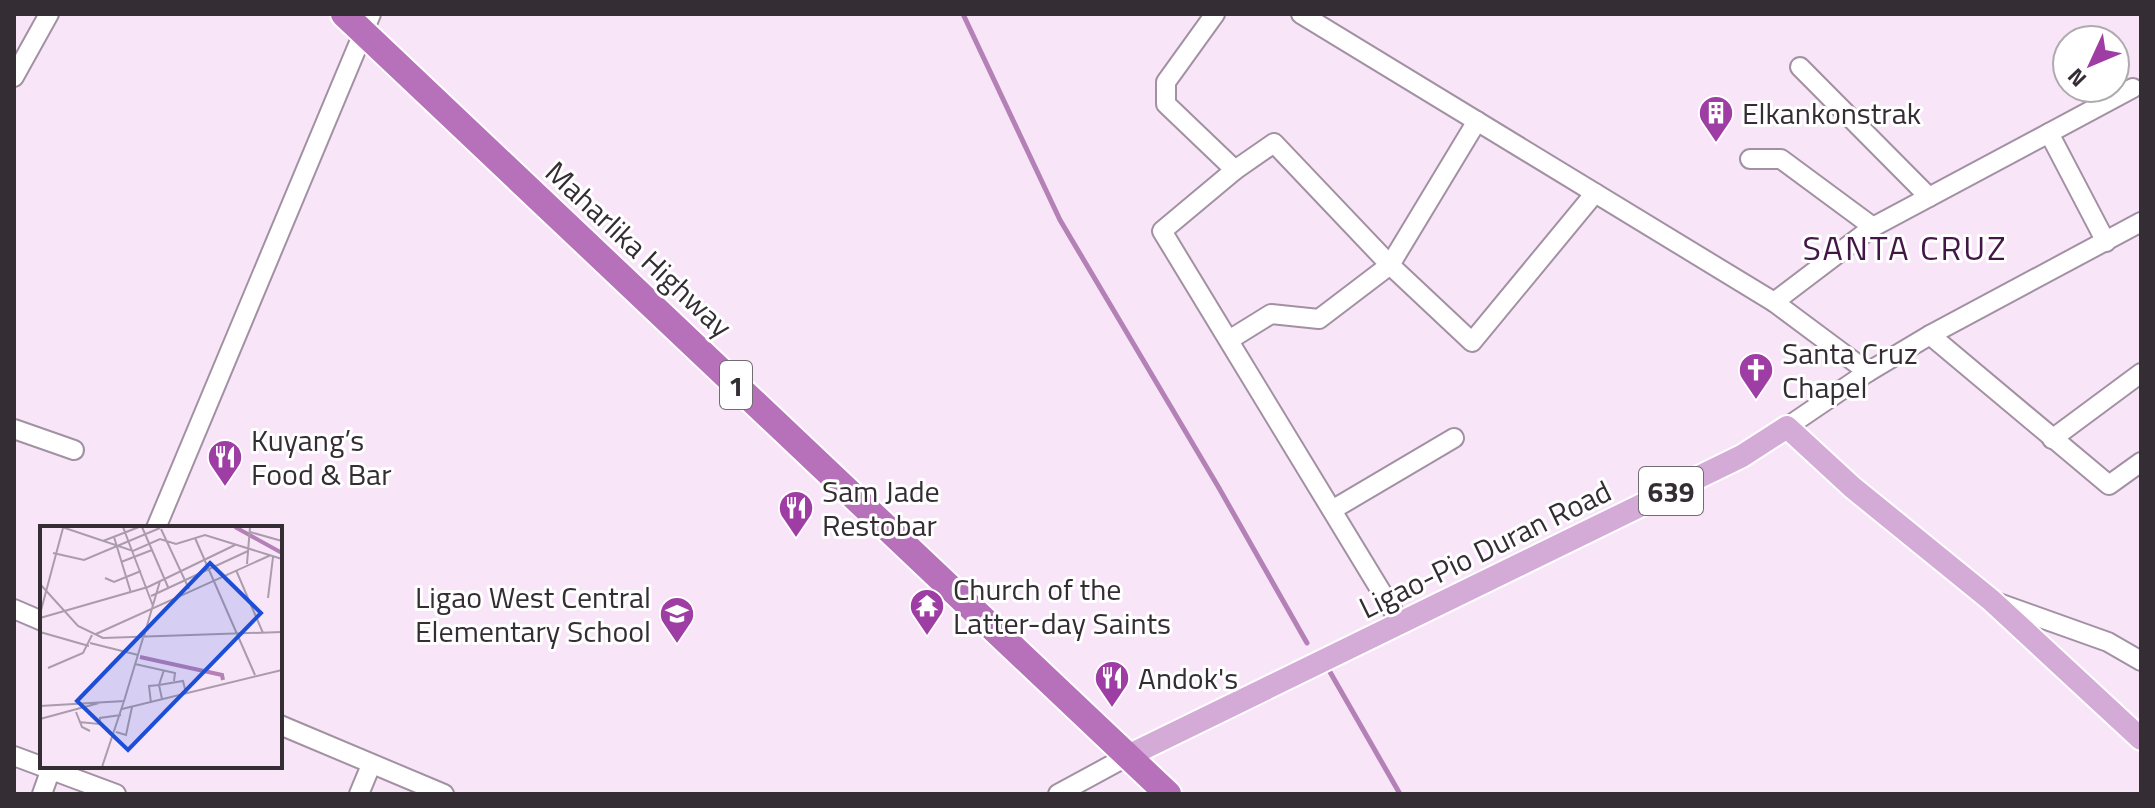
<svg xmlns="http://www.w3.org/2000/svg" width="2155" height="808" font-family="'Titillium Web',sans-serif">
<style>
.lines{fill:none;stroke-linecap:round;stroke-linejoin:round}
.stream{stroke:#b481b6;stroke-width:5}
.minor-casing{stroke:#a291a2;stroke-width:22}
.major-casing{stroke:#fff;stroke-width:26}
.highway-casing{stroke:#fff;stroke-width:30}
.minor{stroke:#fff;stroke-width:18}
.major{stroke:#d4aad6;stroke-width:22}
.highway{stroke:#b771ba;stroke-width:26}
.labels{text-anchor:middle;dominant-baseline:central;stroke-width:6;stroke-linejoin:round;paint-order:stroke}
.shield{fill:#fff;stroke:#716c71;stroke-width:2}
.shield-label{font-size:28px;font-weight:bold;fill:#342d34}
.poi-label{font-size:30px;fill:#342d34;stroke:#fff;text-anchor:start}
.street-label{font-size:30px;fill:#342d34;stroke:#fff}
.quarter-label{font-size:34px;letter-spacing:2px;fill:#441547;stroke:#fff}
.inset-river{fill:none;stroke:#b481b6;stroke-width:4}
.inset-road{fill:none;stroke:#aa9caa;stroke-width:2}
.view{fill:#1d4ed8;fill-opacity:0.15;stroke:#1d4ed8;stroke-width:4}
.inset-edge{fill:none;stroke:#342d34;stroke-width:4}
</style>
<rect width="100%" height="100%" fill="#f8e6f8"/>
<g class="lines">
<g class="stream">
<path d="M963,14L1060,220L1219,488L1307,643"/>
<path d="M1330,672L1400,794"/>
</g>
<defs>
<g id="minor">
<path d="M1215,14L1166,82V104L1235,170L1274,143L1390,265L1319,319L1271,314L1229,340"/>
<path d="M1301,14L1774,302L1868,372"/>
<path d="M1800,67L1929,197"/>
<path d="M14,77L49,14"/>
<path d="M1477,121L1390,265L1472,342L1595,193"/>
<path d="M2049,133L2133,88"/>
<path d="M1750,159H1781L1873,227"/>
<path d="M1235,170L1162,231L1401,624"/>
<path d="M1774,302L1873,227L2049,133L2106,242"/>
<path d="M1930,335L2109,485L2141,462"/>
<path d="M1787,427L1868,372L1930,335L2141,222"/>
<path d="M14,429L74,450"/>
<path d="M2052,439L2141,373"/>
<path d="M1332,510L1454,438"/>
<path d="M156,528L371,14"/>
<path d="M1996,602L2108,642L2141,661"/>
<path d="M14,609L42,621"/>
<path d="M280,725L444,794"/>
<path d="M14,756L116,794"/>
<path d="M42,794L52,766"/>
<path d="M359,794L371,765"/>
<path d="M1058,794L1128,756"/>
</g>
<path id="major" d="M1128,756L1742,456L1787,427L1852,487L1991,600L2141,739"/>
<path id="highway" d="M344,14L1168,794"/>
</defs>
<use href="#minor" class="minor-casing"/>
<use href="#major" class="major-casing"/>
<use href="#highway" class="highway-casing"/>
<use href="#minor" class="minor"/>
<use href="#major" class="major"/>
<use href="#highway" class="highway"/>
</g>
<defs>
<symbol id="building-pin" viewBox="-11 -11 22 30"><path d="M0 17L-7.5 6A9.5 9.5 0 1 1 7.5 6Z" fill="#9e3da4" stroke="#fff"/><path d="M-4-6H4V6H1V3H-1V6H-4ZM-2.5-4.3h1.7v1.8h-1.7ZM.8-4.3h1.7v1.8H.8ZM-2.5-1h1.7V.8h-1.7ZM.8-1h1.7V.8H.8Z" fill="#fff"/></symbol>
<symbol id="church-pin" viewBox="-11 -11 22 30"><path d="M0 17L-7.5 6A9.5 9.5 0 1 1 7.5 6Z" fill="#9e3da4" stroke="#fff"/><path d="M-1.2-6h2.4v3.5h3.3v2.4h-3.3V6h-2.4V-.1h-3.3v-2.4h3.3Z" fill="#fff"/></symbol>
<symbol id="restaurant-pin" viewBox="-11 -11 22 30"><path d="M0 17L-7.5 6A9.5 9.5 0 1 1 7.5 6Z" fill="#9e3da4" stroke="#fff"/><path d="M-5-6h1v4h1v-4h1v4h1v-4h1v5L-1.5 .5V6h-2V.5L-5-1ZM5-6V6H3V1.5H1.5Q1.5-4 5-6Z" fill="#fff"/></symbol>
<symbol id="temple-pin" viewBox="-11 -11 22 30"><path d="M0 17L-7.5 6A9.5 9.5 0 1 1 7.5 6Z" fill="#9e3da4" stroke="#fff"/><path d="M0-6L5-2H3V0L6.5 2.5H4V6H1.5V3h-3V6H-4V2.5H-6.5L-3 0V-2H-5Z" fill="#fff"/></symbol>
<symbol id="school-pin" viewBox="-11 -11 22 30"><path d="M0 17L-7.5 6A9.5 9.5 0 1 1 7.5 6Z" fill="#9e3da4" stroke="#fff"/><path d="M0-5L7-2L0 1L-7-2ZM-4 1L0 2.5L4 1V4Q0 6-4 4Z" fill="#fff"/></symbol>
</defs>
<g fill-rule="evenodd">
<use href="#building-pin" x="1696" y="93" width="40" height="54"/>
<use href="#church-pin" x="1736" y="350" width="40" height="54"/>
<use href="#restaurant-pin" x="205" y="437" width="40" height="54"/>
<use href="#restaurant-pin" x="776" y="488" width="40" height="54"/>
<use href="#temple-pin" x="907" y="586" width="40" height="54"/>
<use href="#school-pin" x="657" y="594" width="40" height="54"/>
<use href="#restaurant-pin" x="1092" y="658" width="40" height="54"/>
</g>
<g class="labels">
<g class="shield">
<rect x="720" y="361" width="32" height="48" rx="6"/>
<rect x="1639" y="467" width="64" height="48" rx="6"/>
</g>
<g class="shield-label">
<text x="736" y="385">1</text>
<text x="1671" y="491">639</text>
</g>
<g class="poi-label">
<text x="1742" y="113">Elkankonstrak</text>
<text x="1782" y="353">Santa Cruz<tspan x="1782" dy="34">Chapel</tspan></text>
<text x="251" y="440">Kuyang’s<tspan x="251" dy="34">Food &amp; Bar</tspan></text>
<text x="822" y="491">Sam Jade<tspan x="822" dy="34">Restobar</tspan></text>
<text x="953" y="589">Church of the<tspan x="953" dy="34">Latter-day Saints</tspan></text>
<text x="651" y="597" text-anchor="end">Ligao West Central<tspan x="651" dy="34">Elementary School</tspan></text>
<text x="1138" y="678">Andok's</text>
</g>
<g class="street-label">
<text transform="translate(639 249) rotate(43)">Maharlika Highway</text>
<text transform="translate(1485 549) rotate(-26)">Ligao-Pio Duran Road</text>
</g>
<g class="quarter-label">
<text x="1905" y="247">SANTA CRUZ</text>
</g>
</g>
<g transform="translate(40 526)">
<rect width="242" height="242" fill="#f8e6f8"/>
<path class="inset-river" d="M195,1L242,27M100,131L182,149L183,154"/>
<path class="inset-road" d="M22,1L93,25L120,13L136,18L165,9L242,33M83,1L113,80M102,1L128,61M121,3L149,63M210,6L242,15M74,11L91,67M155,12L215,149M63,15L99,1M13,27L44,34L120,2M81,36L112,24M207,38L210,1M196,44L223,107M65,52L74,56L101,45M0,58L38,100L63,112L242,106M111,70L208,25M228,72L233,31M0,88L23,2M0,92L108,61L195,19M0,106L49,120M56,108L231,29M104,110L120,55M50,117L98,129M95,138L135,147L134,155M8,142L43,127L52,109M124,144L119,159L143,155L146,167M111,177L109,160L119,159L122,173M0,180L84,175L103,112M82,183L242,144M36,186L42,201L50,205M0,193L59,177M39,196L59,198L60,192L81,189M76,206L86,209L92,181M62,241L84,175"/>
<path class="view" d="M170,37L221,87L88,224L37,175Z"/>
<rect width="242" height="242" class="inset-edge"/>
</g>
<rect width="2155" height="808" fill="none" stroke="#342d34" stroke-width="32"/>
<g transform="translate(2091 64) rotate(226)"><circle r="38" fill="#ffffff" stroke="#aeabae" stroke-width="2"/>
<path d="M0-6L14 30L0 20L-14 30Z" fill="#9e3da4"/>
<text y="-12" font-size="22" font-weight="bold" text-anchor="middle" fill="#342d34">N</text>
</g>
</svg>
